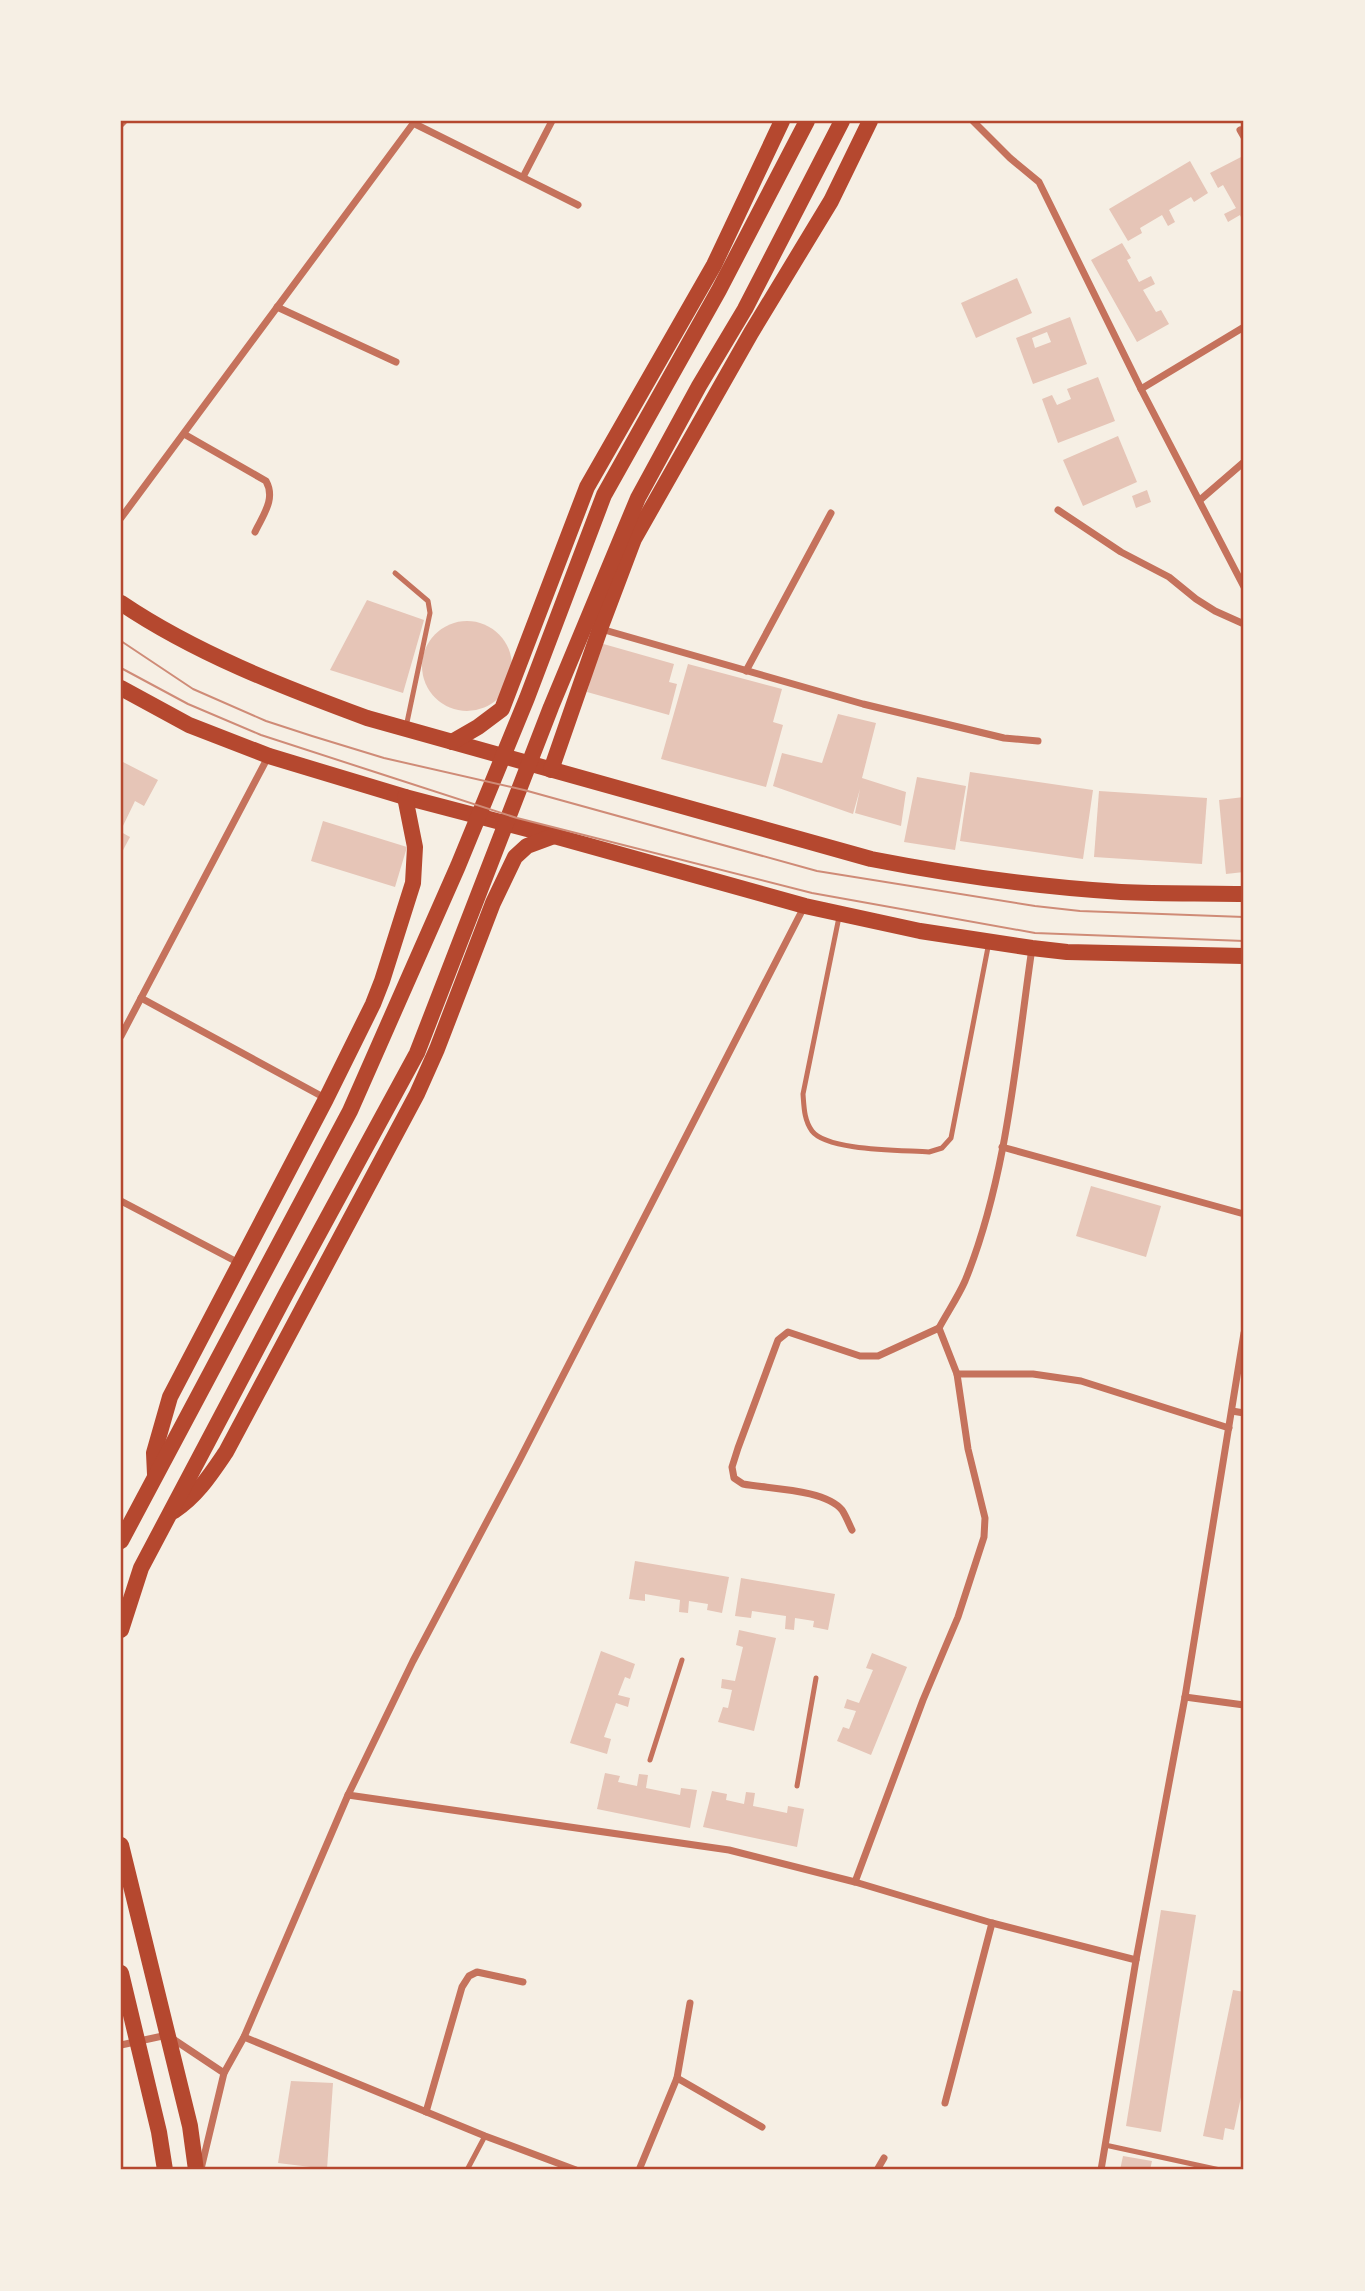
<svg xmlns="http://www.w3.org/2000/svg" width="1365" height="2291" font-family="Arial,sans-serif">
<style>
.building{fill:#e6c5b7;fill-rule:evenodd}
.lines{fill:none;stroke-linecap:round;stroke-linejoin:round}
.service{stroke:#c5725c;stroke-width:5}
.minor{stroke:#c5725c;stroke-width:7}
.primary{stroke:#b5482f;stroke-width:16}
.tram{stroke:#cf8b77;stroke-width:2}
.neatline{fill:none;stroke:#b5482f;stroke-width:2.5}
</style>
<rect width="100%" height="100%" fill="#f6efe4"/>
<g class="building">
<path d="M1243,156L1244,158V224L1240,215L1228,222L1224,214L1236,208L1223,185L1218,188L1210,173Z"/>
<path d="M1190,161L1208,193L1194,202L1191,197L1169,210L1175,222L1168,226L1162,215L1140,228L1142,233L1128,241L1109,209Z"/>
<path d="M1122,243L1131,258L1127,260L1139,282L1151,276L1155,284L1143,290L1156,312L1161,310L1169,324L1137,342L1091,260Z"/>
<path d="M1017,278L1032,313L976,338L961,303Z"/>
<path d="M1070,317L1087,364L1033,384L1016,338ZM1047,332L1051,342L1035,348L1032,338Z"/>
<path d="M1098,377L1115,421L1058,443L1042,399L1052,395L1057,405L1071,399L1067,389Z"/>
<path d="M1118,436L1137,482L1083,506L1063,460Z"/>
<path d="M1147,490L1151,502L1136,508L1132,496Z"/>
<path d="M367,600L424,620L403,693L330,670Z"/>
<circle cx="467" cy="666" r="45"/>
<path d="M600,643L674,664L669,682L677,684L669,715L587,692Z"/>
<path d="M688,664L782,689L773,722L783,725L766,787L661,759Z"/>
<path d="M838,714L876,723L862,778L906,792L901,826L855,813L860,789L853,814L773,786L782,753L822,763Z"/>
<path d="M121,761L158,780L144,806L135,801L121,830Z"/>
<path d="M970,772L1093,790L1083,859L960,841Z"/>
<path d="M917,777L966,786L955,850L904,842Z"/>
<path d="M1099,791L1207,798L1202,864L1094,857Z"/>
<path d="M1244,797V872L1226,874L1219,800Z"/>
<path d="M323,821L407,847L395,887L311,861Z"/>
<path d="M121,832L130,837L121,854Z"/>
<path d="M1091,1186L1161,1206L1146,1257L1076,1236Z"/>
<path d="M635,1561L729,1577L722,1613L707,1610L708,1604L689,1601L688,1613L679,1612L680,1600L645,1594V1601L629,1599Z"/>
<path d="M741,1578L835,1594L828,1630L813,1627L814,1621L795,1618L794,1630L785,1629L786,1616L752,1611L751,1618L735,1616Z"/>
<path d="M739,1630L776,1638L754,1731L718,1722L723,1707L728,1708L732,1690L721,1688L722,1679L735,1681L743,1647L736,1645Z"/>
<path d="M601,1651L635,1664L630,1679L625,1677L618,1695L630,1698L628,1707L616,1703L604,1737L611,1739L607,1754L570,1743Z"/>
<path d="M872,1653L907,1667L871,1755L837,1741L843,1727L849,1729L856,1711L844,1708L847,1699L859,1703L873,1670L866,1668Z"/>
<path d="M605,1773L620,1776L618,1782L637,1786L639,1774L648,1775L646,1788L680,1795L681,1788L697,1790L690,1828L597,1809Z"/>
<path d="M712,1791L727,1794L726,1800L744,1804L746,1792L755,1793L753,1806L787,1813L788,1806L804,1809L797,1847L703,1827Z"/>
<path d="M1161,1910L1196,1915L1161,2132L1126,2126Z"/>
<path d="M1233,1990L1244,1992V2083L1234,2130L1225,2128L1223,2140L1203,2136Z"/>
<path d="M291,2081L333,2083L327,2169L278,2163Z"/>
<path d="M1123,2156L1152,2161L1150,2170H1120Z"/>
</g>
<g class="lines">
<g class="service">
<path d="M395,573L428,601L430,613L406,727"/>
<path d="M839,917L803,1094C804,1107 804,1120 812,1131C827,1151 903,1150 929,1152L942,1148L951,1138L989,942"/>
<path d="M650,1760L682,1660"/>
<path d="M797,1786L816,1678"/>
<path d="M1105,2145L1220,2170"/>
<path d="M467,2170L485,2136"/>
</g>
<g class="minor">
<path d="M973,121L1010,158L1039,182L1141,389L1244,587"/>
<path d="M413,123L578,205"/>
<path d="M121,124L124,121"/>
<path d="M1240,130L1244,137"/>
<path d="M523,177L552,121"/>
<path d="M277,307L396,362"/>
<path d="M1141,389L1244,327"/>
<path d="M184,434L266,481C276,499 263,515 255,532"/>
<path d="M1200,500L1244,462"/>
<path d="M1058,510L1121,552L1169,577L1196,599L1215,611L1244,624"/>
<path d="M121,518L415,121"/>
<path d="M601,629L863,704L1004,738L1038,741"/>
<path d="M746,671L831,513"/>
<path d="M141,998L325,1098"/>
<path d="M121,1036L268,757"/>
<path d="M1002,1147L1244,1214"/>
<path d="M121,1201L239,1263"/>
<path d="M957,1374H1033L1081,1381L1229,1428"/>
<path d="M1232,1411L1244,1413"/>
<path d="M852,1530C849,1524 846,1516 842,1510C825,1489 769,1489 743,1484L734,1478L732,1467L738,1448L778,1340L788,1332L860,1356H878L939,1328"/>
<path d="M1185,1697L1244,1705"/>
<path d="M348,1795L729,1850L855,1882L992,1923L1136,1960"/>
<path d="M855,1882L923,1700L958,1617L984,1537L985,1518L968,1449L957,1374L939,1328C947,1313 958,1297 965,1281C1007,1178 1016,1058 1032,948"/>
<path d="M244,2037L485,2136L576,2170"/>
<path d="M121,2045L167,2035L224,2073"/>
<path d="M677,2078L690,2003"/>
<path d="M945,2103L992,1923"/>
<path d="M426,2112L462,1987L469,1976L477,1972L523,1982"/>
<path d="M201,2169L224,2073L244,2037L348,1795L413,1661L519,1461L804,907"/>
<path d="M639,2170L677,2078L762,2127"/>
<path d="M877,2170L884,2158"/>
<path d="M1101,2170L1136,1960L1185,1697L1244,1333"/>
</g>
<g class="primary">
<path d="M121,603C195,653 283,687 367,718L871,859C953,875 1036,887 1121,892C1162,894 1203,893 1244,894"/>
<path d="M121,688L189,725L269,756L405,797L554,836L805,906L920,931L1032,948L1067,952L1244,956"/>
<path d="M452,742L478,727L502,709L587,487L714,265L782,121"/>
<path d="M551,770L600,629L634,539L751,333L831,201L870,121"/>
<path d="M155,1474L154,1453L170,1397L326,1099L373,1004L382,981L413,883L415,847L405,797"/>
<path d="M174,1511C197,1496 211,1474 226,1452L417,1094L437,1049L493,903L515,857L527,846L554,836"/>
<path d="M121,1541L350,1111L458,866L527,698L604,495L719,290L807,121"/>
<path d="M121,1630L141,1568L287,1292L417,1053L551,707L638,498L699,386L745,309L842,121"/>
<path d="M121,1845L190,2126L196,2170"/>
<path d="M121,1973L159,2132L165,2170"/>
</g>
<g class="tram">
<path d="M121,641L193,689L266,721L312,736L384,758L524,790L817,871L1035,906L1080,911L1244,917"/>
<path d="M121,668L188,704L261,735L378,773L517,818L812,893L1035,933L1244,941"/>
</g>
</g>
<rect width="1365" height="2291" fill="none" stroke="#f6efe4" stroke-width="245"/>
<rect x="122" y="122" width="1120" height="2046" class="neatline"/>
</svg>
